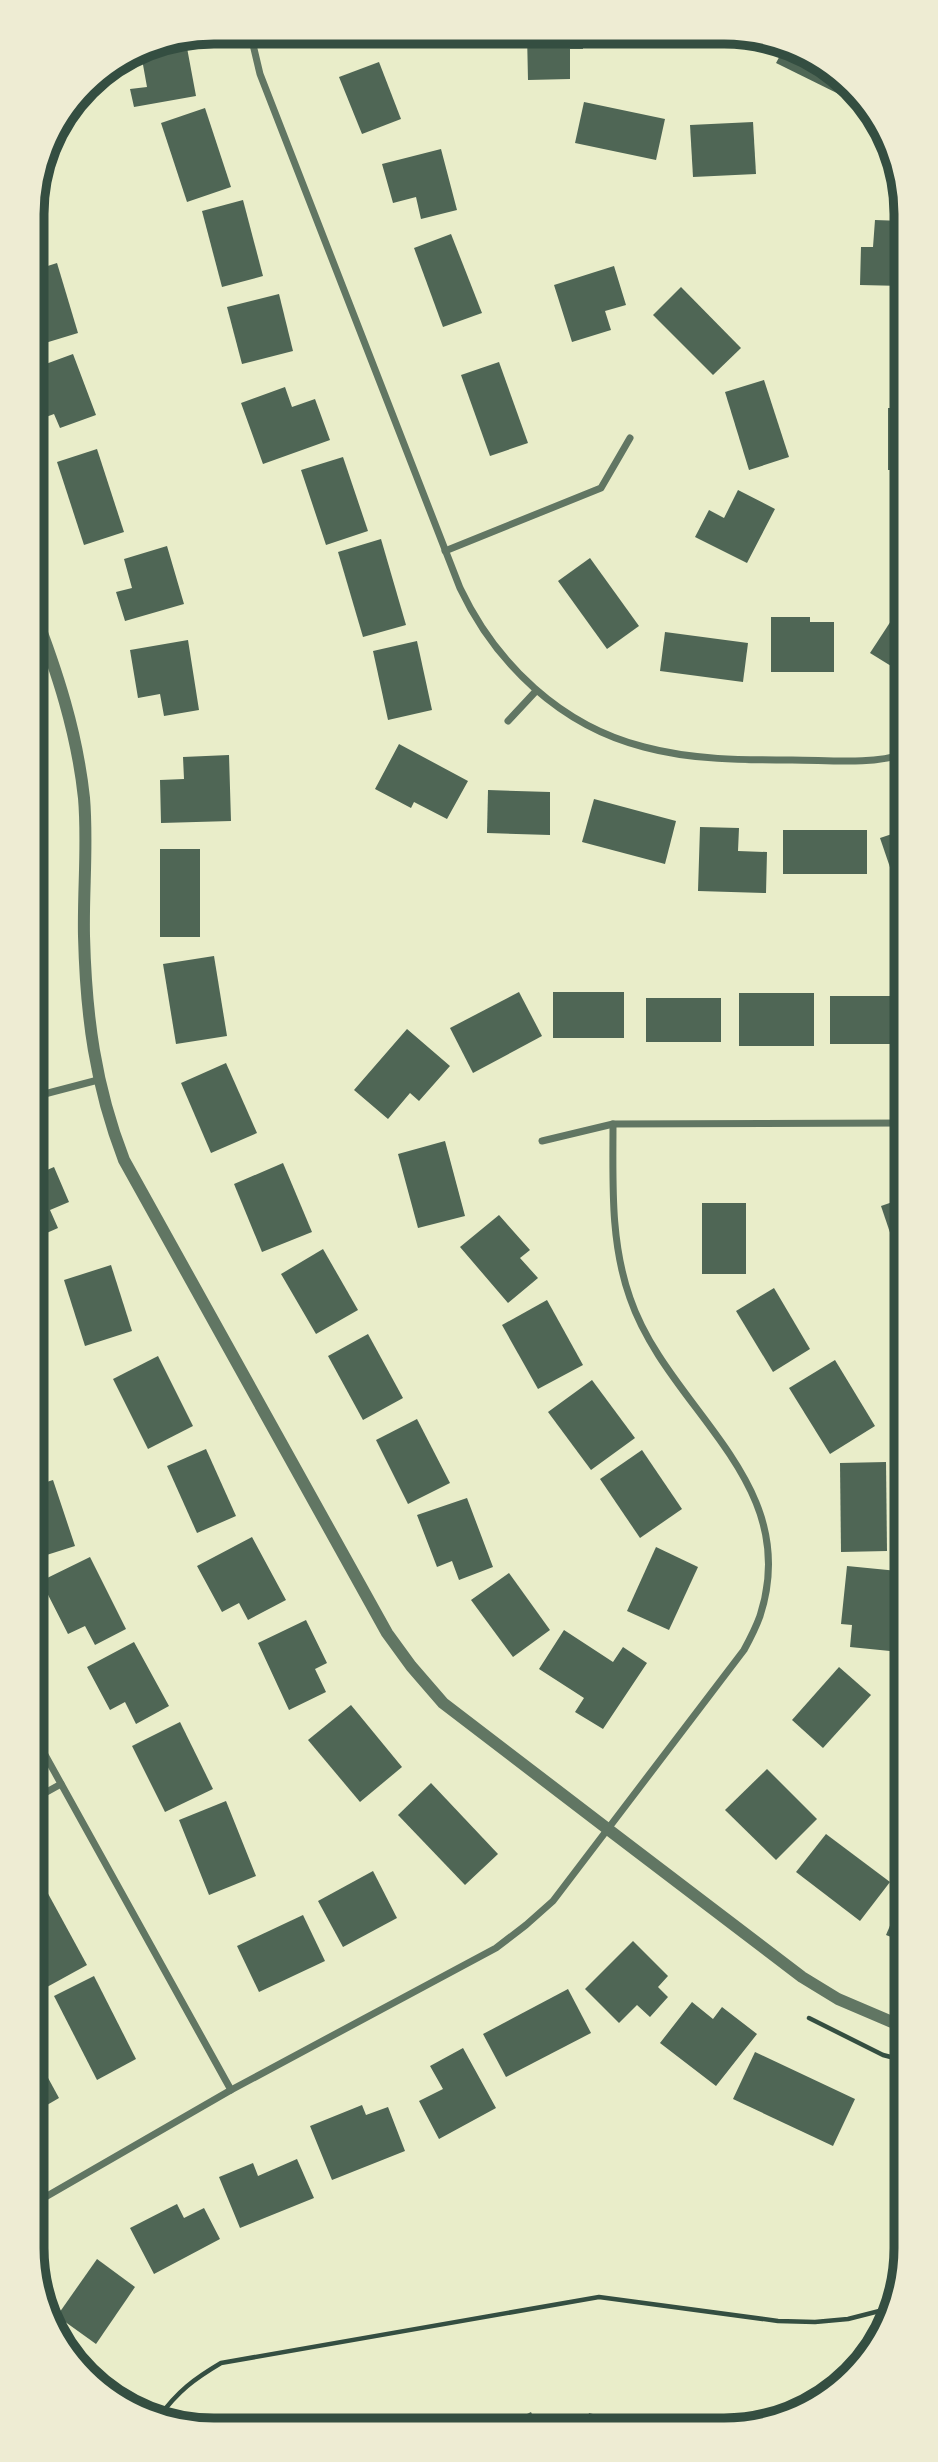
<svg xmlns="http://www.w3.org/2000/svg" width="938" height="2462" font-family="'Archivo Narrow',sans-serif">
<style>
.building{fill:#4f6655}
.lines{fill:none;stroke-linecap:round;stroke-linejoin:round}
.path{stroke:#344e41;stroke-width:4.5}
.minor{stroke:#617663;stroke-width:7}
.tertiary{stroke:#617663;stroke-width:12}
.rim{fill:none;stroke:#344e41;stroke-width:9}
</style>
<rect width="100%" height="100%" fill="#e9edc9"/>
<g class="building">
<path d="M330,32L369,33V35L330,36Z"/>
<path d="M527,34H582L583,49H570V79L528,80Z"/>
<path d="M185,37L196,96L134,107L130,89L147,87L140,48L144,45Z"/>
<path d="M784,48L853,85L860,97L857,103L776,63Z"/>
<path d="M379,62L401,119L362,134L339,77Z"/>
<path d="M584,102L665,119L656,160L575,143Z"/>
<path d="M205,108L231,187L187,202L161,123Z"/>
<path d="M753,122L756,174L693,177L690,125Z"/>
<path d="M441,149L457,210L421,219L416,197L393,203L382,164Z"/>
<path d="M243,200L263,276L222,287L202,211Z"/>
<path d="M875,220L903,221V286L860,285L861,247H873Z"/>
<path d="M451,234L482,313L443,327L414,248Z"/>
<path d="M57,263L78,333L32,347V271Z"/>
<path d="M614,266L626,305L605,311L611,330L572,342L554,285Z"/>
<path d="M681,287L741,348L713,375L653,315Z"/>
<path d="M279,294L293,351L242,364L227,307Z"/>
<path d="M73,354L96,415L60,428L54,414L38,420L32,404V369Z"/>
<path d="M499,362L528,443L490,456L461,375Z"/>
<path d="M764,380L789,457L749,470L725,392Z"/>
<path d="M285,387L292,407L315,399L330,440L263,464L241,403Z"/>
<rect x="888" y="408" width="15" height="62"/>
<path d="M97,449L124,532L84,545L57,462Z"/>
<path d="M343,457L368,531L326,545L301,470Z"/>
<path d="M738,490L775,509L747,563L695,537L709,510L724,518Z"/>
<path d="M381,539L406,625L363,637L338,552Z"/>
<path d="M167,546L184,604L125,621L116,592L132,588L124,559Z"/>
<path d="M590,558L639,626L607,649L558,581Z"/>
<path d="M904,601V674L870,653Z"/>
<path d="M771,617H810V622H834V672H771Z"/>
<path d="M665,632L748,643L743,682L660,671Z"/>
<path d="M188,640L199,710L164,716L160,694L138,698L130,650Z"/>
<path d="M417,641L432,710L388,720L373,651Z"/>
<path d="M399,744L468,781L447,819L414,802L411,808L375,789Z"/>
<path d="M229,755L231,821L161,823L160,780L184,779L183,757Z"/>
<path d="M488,790L550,792V835L487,833Z"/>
<path d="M594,799L676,821L665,864L582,842Z"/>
<path d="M700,827L739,828L738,851L767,852L766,893L698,891Z"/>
<rect x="783" y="830" width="84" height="44"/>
<path d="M904,830V876L894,879L880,838Z"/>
<rect x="160" y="849" width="40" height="88"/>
<path d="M214,956L227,1036L176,1044L163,964Z"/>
<path d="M519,992L542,1036L473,1073L450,1028Z"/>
<rect x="553" y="992" width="71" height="46"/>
<rect x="739" y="993" width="75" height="53"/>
<rect x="830" y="996" width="74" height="48"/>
<rect x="646" y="998" width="75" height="44"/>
<path d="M407,1029L450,1066L419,1101L410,1093L388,1119L354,1090Z"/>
<path d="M226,1063L257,1133L211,1153L181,1083Z"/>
<path d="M445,1141L465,1216L418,1228L398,1154Z"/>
<path d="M283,1163L312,1232L262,1252L234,1184Z"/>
<path d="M54,1167L69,1202L50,1210L58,1228L33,1239V1176Z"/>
<path d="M904,1198L905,1274H904L881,1206Z"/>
<rect x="702" y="1203" width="44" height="71"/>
<path d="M499,1215L530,1250L520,1258L538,1278L508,1303L460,1247Z"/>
<path d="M323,1249L358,1310L316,1334L281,1274Z"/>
<path d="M111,1265L132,1331L85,1346L64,1280Z"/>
<path d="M774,1288L810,1349L773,1372L736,1311Z"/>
<path d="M547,1300L583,1365L538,1389L502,1325Z"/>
<path d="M368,1334L403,1398L363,1420L328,1356Z"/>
<path d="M158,1356L193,1426L148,1449L113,1379Z"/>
<path d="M835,1360L875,1426L830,1454L789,1388Z"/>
<path d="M592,1380L635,1438L591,1470L548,1412Z"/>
<path d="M417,1419L450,1483L408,1504L376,1440Z"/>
<path d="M206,1449L236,1516L197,1533L167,1466Z"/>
<path d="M642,1450L682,1509L640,1538L600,1479Z"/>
<path d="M886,1462L887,1551L841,1552L840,1463Z"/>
<path d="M53,1480L75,1546L34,1559V1486Z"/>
<path d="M467,1498L493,1567L459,1580L452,1561L437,1567L417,1515Z"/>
<path d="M252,1537L286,1600L248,1620L239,1603L222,1612L197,1566Z"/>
<path d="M656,1547L698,1567L669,1630L627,1611Z"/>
<path d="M90,1557L126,1629L95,1645L85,1626L68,1634L41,1581Z"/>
<path d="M847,1566L898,1571L890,1651L850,1647L852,1625L841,1624Z"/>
<path d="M509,1573L550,1630L513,1657L471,1600Z"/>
<path d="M306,1620L327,1663L315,1669L326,1692L289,1710L258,1643Z"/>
<path d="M564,1630L613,1662L623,1647L647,1663L603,1729L575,1712L584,1698L539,1669Z"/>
<path d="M134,1642L169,1706L136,1724L125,1702L110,1710L87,1667Z"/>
<path d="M839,1667L871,1695L823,1748L792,1720Z"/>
<path d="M351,1705L402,1767L360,1802L308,1740Z"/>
<path d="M180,1722L213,1789L165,1812L132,1746Z"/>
<path d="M767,1769L817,1819L776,1860L725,1810Z"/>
<path d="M431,1783L498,1854L465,1885L398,1815Z"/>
<path d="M226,1801L256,1876L209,1895L179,1820Z"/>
<path d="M826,1834L890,1882L860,1921L796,1872Z"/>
<path d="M373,1871L397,1918L343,1947L318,1901Z"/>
<path d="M39,1877L87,1965L47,1987L35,1964L34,1880Z"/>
<path d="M906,1888V1943L886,1935Z"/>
<path d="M303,1915L325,1961L259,1992L237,1946Z"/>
<path d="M633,1941L668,1976L658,1987L668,1997L650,2017L637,2005L619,2023L585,1989Z"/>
<path d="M94,1976L136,2059L97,2080L54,1996Z"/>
<path d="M568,1989L591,2033L506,2077L483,2034Z"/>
<path d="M692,2002L713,2019L722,2007L757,2034L716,2086L660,2043Z"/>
<path d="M463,2048L496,2108L439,2139L419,2101L443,2089L430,2066Z"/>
<path d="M755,2052L855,2099L833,2146L733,2099Z"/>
<path d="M35,2054L59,2098L35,2112Z"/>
<path d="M362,2105L366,2115L388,2107L405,2151L332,2180L310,2126Z"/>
<path d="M297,2159L314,2198L240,2228L219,2177L253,2163L258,2176Z"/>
<path d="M177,2204L184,2218L204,2208L220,2239L154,2274L130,2228Z"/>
<path d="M97,2259L135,2287L96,2344L57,2316Z"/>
<path d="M531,2412L538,2427H501Z"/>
<path d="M589,2413L639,2426V2427H585Z"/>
</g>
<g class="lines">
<g class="path">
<path d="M809,2018L883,2055L906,2061"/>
<path d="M75,2358L153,2413"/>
<path d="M159,2417C178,2391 194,2379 221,2363L599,2297L778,2321L815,2322L848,2319L895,2307"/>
</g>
<g class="minor">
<path d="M250,32L260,74L460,588C496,664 561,726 644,747C692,760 743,760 792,760C828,760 870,765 904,754"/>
<path d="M445,551L601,488L630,438"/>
<path d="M508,721L536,691"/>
<path d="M33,1097L98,1080"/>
<path d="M542,1141L613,1124L904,1123"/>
<path d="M34,1735L231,2090"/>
<path d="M34,1799L61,1784"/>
<path d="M35,2203L231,2090L496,1948L526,1925L553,1901L744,1650C750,1639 756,1627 760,1616C804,1481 668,1410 630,1298C610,1242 613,1182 613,1124"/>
</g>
<path class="tertiary" d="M33,609C57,671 77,732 84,798C88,844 83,890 84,936C86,1016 95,1085 124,1160L387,1633L411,1666L443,1703L609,1830L802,1977L838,1999L906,2028"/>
</g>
<path d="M0 0H938V2462H0ZM214 44H724A170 170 0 0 1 894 214V2248A170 170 0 0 1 724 2418H214A170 170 0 0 1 44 2248V214A170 170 0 0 1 214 44Z" fill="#eeecd3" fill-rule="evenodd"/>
<path class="rim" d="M214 44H724A170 170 0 0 1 894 214V2248A170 170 0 0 1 724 2418H214A170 170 0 0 1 44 2248V214A170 170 0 0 1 214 44Z"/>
</svg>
